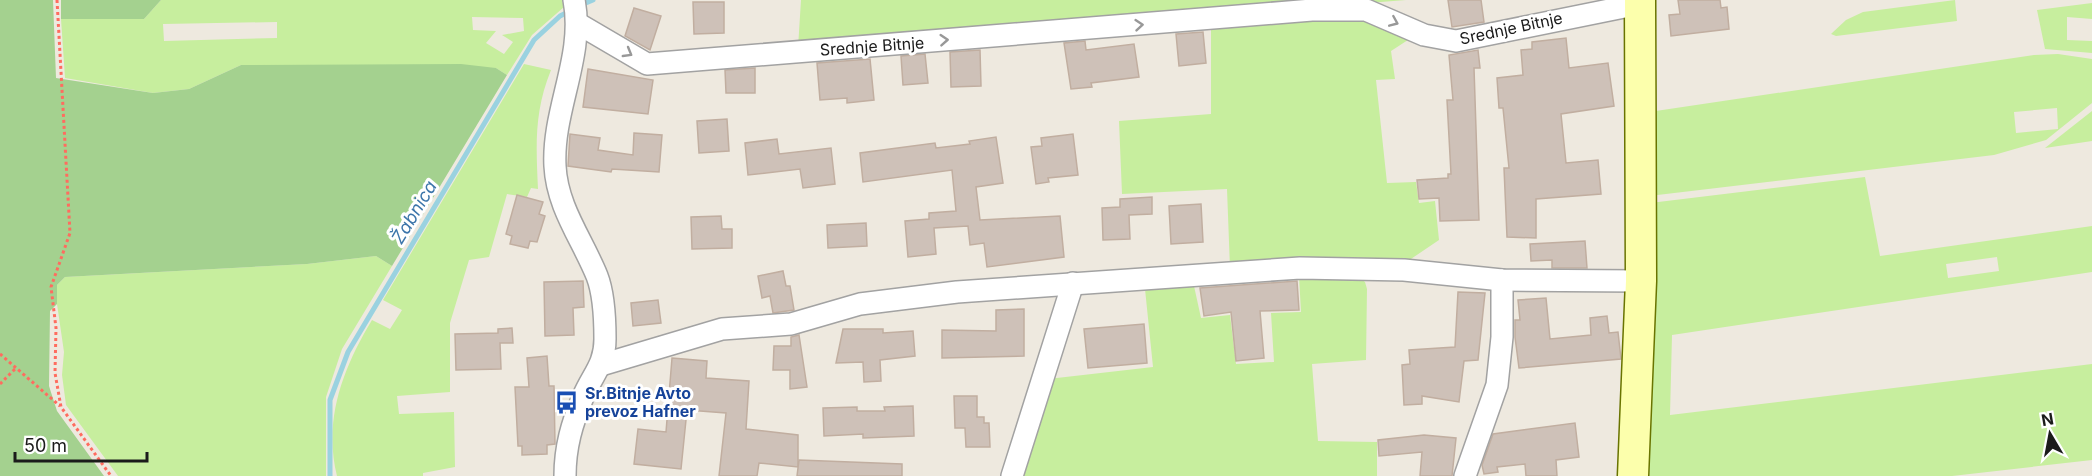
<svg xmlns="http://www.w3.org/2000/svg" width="2092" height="476" font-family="Inter,sans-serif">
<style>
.grass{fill:#c7ee9e;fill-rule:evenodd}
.forest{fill:#a4d18f}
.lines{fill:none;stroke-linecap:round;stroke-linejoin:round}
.stream{stroke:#9ad2e0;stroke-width:5}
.building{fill:#cec1b8;stroke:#c1aea0;stroke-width:1.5}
.minor-casing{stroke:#a2a2a2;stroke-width:24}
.secondary-casing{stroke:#697400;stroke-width:33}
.path{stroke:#ff6c5f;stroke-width:3;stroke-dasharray:3 3;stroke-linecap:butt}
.minor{stroke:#fff;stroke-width:21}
.secondary{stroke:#fcffac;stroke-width:30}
.oneway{stroke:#989898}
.labels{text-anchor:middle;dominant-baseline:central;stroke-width:6;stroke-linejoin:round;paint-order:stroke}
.street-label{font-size:16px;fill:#1b1b1b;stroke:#fff}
.transit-label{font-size:16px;font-weight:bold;fill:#164399;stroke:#fff;text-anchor:start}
.water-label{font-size:18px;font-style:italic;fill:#3d76aa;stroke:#fff}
</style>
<rect width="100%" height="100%" fill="#eee9df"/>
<g class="grass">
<path d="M161,0H562L564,7L532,35L507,75L496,68L241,65L189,89L153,93L65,78L61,19H144ZM472,17L523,18L524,31L502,35L513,42L504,54L486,43L496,31L473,30ZM277,22V38L164,41L163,24Z"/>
<path d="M801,0H1406L798,48Z"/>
<path d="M1955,0L1957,21L1836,36L1831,34L1846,20L1863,12Z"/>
<path d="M2092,3V19L2067,17V40L2092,41V53L2045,49L2037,10Z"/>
<path d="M1363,18L1411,38L1391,51L1395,79L1376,80L1387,183L1416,182L1419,203L1435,201L1439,240L1405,263L1230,268L1227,189L1122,194L1119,121L1211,114V29L1216,24Z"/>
<path d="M2058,54L2092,59V103L2046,140L1994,155L1649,196V112L2034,55ZM2057,108L2058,129L2016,133L2014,112Z"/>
<path d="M524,64L551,70C534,112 536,145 538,189L531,188L527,197L507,194L489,257L469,260L450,323V392L397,396L399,414L454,412L455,467L423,473V476H337C323,420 343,368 372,320L390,329L402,310L383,300Z"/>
<path d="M2092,111V141L2045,148Z"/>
<path d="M1865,177L1880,256L2092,226V272L1672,335L1670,415L2092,364V460L1952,476H1641L1650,203ZM1997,257L1999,271L1948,278L1946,264Z"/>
<path d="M376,256L392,266L342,349L326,397V476H118L66,405L62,375L64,352L57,304V285L65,277L307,264Z"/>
<path d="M1299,276H1357L1365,282L1367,289L1366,360L1312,364L1318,441L1377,442V476H1019L1048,379L1153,367L1145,289L1194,286L1201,318L1230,315L1236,364L1274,362L1271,313L1301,312Z"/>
</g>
<g class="forest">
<path d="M0,0H53L56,78L153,93L189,89L241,65L461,64L496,68L507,75L392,266L376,256L307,264L65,277L57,285V304L50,311L49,386L57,411L104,476H0Z"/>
<path d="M61,0H161L144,19H61Z"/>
</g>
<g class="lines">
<g class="stream">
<path d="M581,5L593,0"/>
<path d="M330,476V400L348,352L534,40L560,16L570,11"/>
</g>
</g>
<g class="building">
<path d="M1448,0H1481L1484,22L1452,27Z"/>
<path d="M1678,0H1720L1721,8L1727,7L1729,29L1671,36L1669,15L1680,14Z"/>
<path d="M693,2H724V33L694,34Z"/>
<path d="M634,8L661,16L650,50L625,36Z"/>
<path d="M1203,32L1206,63L1179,66L1176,34Z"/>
<path d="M1566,38L1569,68L1608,63L1614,106L1561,114L1566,163L1598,160L1601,194L1536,199V238L1507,237L1504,168H1509L1503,108H1499L1497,78L1523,75L1521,50L1532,49V42Z"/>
<path d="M1085,41L1086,50L1134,44L1139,77L1091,83L1092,87L1071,89L1064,43Z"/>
<path d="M980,50L981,86L951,87L950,52Z"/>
<path d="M1478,50L1480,68H1474L1479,220L1440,221L1439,198L1419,199L1417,180L1448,178V174H1451L1447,100H1453L1449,55Z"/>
<path d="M925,54L928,83L903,85L901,56Z"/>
<path d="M870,59L874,100L847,103V98L820,100L817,63Z"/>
<path d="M755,68V93H726L725,70Z"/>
<path d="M588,69L653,80L648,114L583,107Z"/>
<path d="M727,119L729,151L699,153L697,121Z"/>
<path d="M634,133L662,135L659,172L612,169L611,172L568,166L570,134L600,138L598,150L633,155Z"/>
<path d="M1073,134L1078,175L1048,178L1049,182L1036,184L1031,147L1042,146L1041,138Z"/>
<path d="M996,137L1003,183L976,187L980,220L1060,216L1064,257L987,267L984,243L970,245L968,226L934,228L936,254L908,257L905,221L929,219V213L956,211L952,170L863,182L860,153L935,143L936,148L970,144L969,141Z"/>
<path d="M777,139L779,154L831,148L835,184L803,188L800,169L748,175L745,143Z"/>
<path d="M517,195L543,202L539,214L545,216L537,242L530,241L528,248L510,244L512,236L506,234Z"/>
<path d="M1152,197V214L1129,215L1130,239L1103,240L1102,208L1120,207V199Z"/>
<path d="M1201,204L1203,242L1171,244L1169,206Z"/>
<path d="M721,216L722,229H732V248L692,249L691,217Z"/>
<path d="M866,223L867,246L828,248L827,225Z"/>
<path d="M1585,241L1587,268H1552V260L1531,261L1530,244Z"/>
<path d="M783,271L786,286H790L794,310L773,313L770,296L762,298L758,276Z"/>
<path d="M583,281L584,307L573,308L574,335L545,336L544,282Z"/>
<path d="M1297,281L1299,310L1260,311L1264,358L1236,361L1231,312L1204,316L1200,288Z"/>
<path d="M1458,292L1485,293L1478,360L1464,361L1459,402L1422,396V404L1404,405L1402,365L1410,364L1409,350L1455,347Z"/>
<path d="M1546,298L1550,339L1591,335L1590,318L1607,316L1609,333L1618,332L1621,359L1519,368L1515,337V320H1520L1518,300Z"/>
<path d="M658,300L661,323L633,326L631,303Z"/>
<path d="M1024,309V356L942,358V330L996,331V310Z"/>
<path d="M1144,324L1147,363L1088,368L1084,329Z"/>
<path d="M512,328L513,343H500L501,369L456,370L455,334L498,333V329Z"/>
<path d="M843,329H883V333L913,331L915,356L880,360L881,381L864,382L863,362L836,363Z"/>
<path d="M799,335L807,387L790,389V370H773L774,346H791V337Z"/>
<path d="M547,356L549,386H554L555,444L547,445V454L522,455V446H518L515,387H529L527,358Z"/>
<path d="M672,358L707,361L706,378L749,381L746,429L798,435V467L759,463L757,476H719L726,413L687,410L681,469L634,464L638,429L666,432Z"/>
<path d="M954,396H977V417H984V423H989L990,447H966L965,428H955Z"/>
<path d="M913,406L914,436L863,438V434L824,436L823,408L857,407V411H885L884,407Z"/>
<path d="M1575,423L1579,457L1556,460L1557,476H1526L1525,464L1497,467L1498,472L1484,474L1482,465L1493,434Z"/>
<path d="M1424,435L1456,438L1452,476H1420L1422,452L1379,456L1378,440Z"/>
<path d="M799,460L902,464V476H797Z"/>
</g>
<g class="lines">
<defs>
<g id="minor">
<path d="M577,23L647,64L1312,10H1366L1424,35L1456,41L1639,4"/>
<path d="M601,365L722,329L791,324L860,304L957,292L1300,268L1404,270L1502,280L1641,281"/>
<path d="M565,476C565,447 572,423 583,397C592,375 605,365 605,339C605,319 604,294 597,276C582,239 557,207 555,166C552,110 585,56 574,0"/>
<path d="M1012,476L1073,283"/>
<path d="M1465,476L1497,385L1502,337V280"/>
</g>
<path id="secondary" d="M1633,476L1641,281L1640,0"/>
</defs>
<use href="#minor" class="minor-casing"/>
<use href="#secondary" class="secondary-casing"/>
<g class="path">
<path d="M57,0L70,233L51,287L56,328L55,373L61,407L111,476"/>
<path d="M0,354L60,406"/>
<path d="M0,384L15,369"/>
</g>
<use href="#minor" class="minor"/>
<use href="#secondary" class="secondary"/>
</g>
<defs><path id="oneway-chevron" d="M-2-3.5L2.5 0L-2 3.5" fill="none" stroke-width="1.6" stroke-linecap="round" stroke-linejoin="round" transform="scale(1.5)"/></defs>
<g class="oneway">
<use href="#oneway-chevron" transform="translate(1394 22) rotate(23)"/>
<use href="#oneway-chevron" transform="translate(1139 25) rotate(-5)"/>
<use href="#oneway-chevron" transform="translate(944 40) rotate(-4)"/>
<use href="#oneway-chevron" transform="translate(628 53) rotate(30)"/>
</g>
<defs>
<symbol id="bus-bare" viewBox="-9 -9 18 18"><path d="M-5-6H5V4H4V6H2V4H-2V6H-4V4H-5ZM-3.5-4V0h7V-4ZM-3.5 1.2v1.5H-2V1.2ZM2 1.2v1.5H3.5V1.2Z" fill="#1a4fb4" stroke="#fff" stroke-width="2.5" paint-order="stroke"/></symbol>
</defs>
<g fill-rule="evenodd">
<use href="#bus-bare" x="550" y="386" width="33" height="33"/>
</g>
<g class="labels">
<g class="street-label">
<text transform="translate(1511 28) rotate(-12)">Srednje Bitnje</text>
<text transform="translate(872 46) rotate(-4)">Srednje Bitnje</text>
</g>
<g class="transit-label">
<text x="585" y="393">Sr.Bitnje Avto<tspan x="585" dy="18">prevoz Hafner</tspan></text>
</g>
<g class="water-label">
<text transform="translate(414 212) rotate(-59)">Žabnica</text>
</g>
</g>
<g transform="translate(2050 434) rotate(350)" stroke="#ffffff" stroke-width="4.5" paint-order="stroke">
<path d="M0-4.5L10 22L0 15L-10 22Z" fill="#1b1b1b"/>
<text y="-9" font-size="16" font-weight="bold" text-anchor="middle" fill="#1b1b1b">N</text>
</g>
<path d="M15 452v9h132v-9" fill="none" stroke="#1b1b1b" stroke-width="3"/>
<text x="24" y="452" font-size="18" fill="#1b1b1b" stroke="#ffffff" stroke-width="4.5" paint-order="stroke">50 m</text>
</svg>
